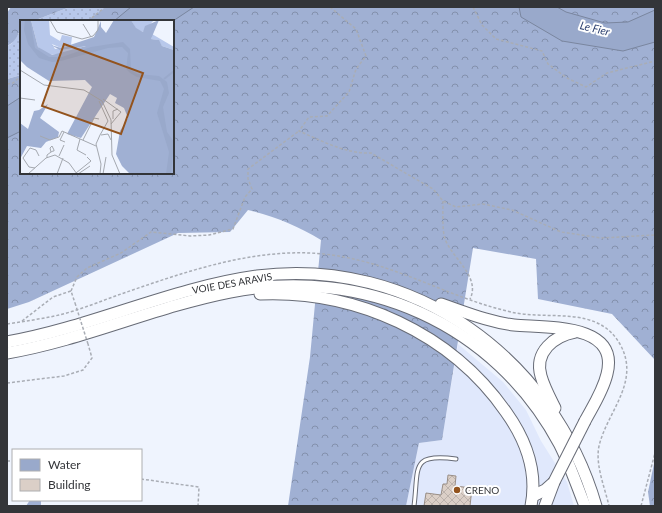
<svg xmlns="http://www.w3.org/2000/svg" width="662" height="513" font-family="Lato,sans-serif">
<style>
.built{fill:#e0e8fc}
.grass{fill:url(#grass-dots)}
.forest{fill:url(#forest-crowns)}
.water{fill:#99a9cb;stroke:#7a869f}
.building{fill:url(#building-cross-hatch);stroke:#998e86}
.lines{fill:none;stroke-linecap:round;stroke-linejoin:round}
.service-casing{stroke:#676b76;stroke-width:5}
.trunk-casing{stroke:#676b76;stroke-width:13}
.path{stroke:#a9adb5;stroke-width:1.5;stroke-dasharray:3 2;stroke-linecap:butt}
.service{stroke:#fff;stroke-width:3}
.trunk{stroke:#fff;stroke-width:11}
.trunk-bridge-casing{stroke:#676b76;stroke-width:13;stroke-linecap:butt}
.path-bridge{stroke:#a9adb5;stroke-width:1.5;stroke-dasharray:3 2;stroke-linecap:butt}
.trunk-bridge{stroke:#fff;stroke-width:11}
.poi-dot{fill:#93531d;stroke:#fff;stroke-width:1.5}
.labels{text-anchor:middle;dominant-baseline:central;stroke-width:4;stroke-linejoin:round;paint-order:stroke}
.street-label{font-size:10px;fill:#333539;stroke:#fff}
.poi-label{font-size:10px;fill:#333539;stroke:#fff;text-anchor:start}
.water-label{font-size:11px;font-style:italic;fill:#304372;stroke:#fff}
.inset-river{fill:none;stroke:#99a9cb;stroke-width:2}
.inset-road{fill:none;stroke:#a4a8af;stroke-width:1}
.view{fill:#93531d;fill-opacity:0.15;stroke:#93531d;stroke-width:2}
.inset-edge{fill:none;stroke:#333539;stroke-width:2}
</style>
<defs>
<pattern id="grass-dots" width="8" height="8" patternUnits="userSpaceOnUse"><rect width="8" height="8" fill="#b8c8eb"/><path d="M2 2h.1M6 6h.1" fill="none" stroke="#9facca" stroke-width="1.8" stroke-linecap="round"/></pattern>
<pattern id="forest-crowns" width="20" height="18" patternUnits="userSpaceOnUse"><rect width="20" height="18" fill="#a0b0d3"/><path d="M2 6a3 3 0 1 1 6 0M12 15a3 3 0 1 1 6 0" fill="none" stroke="#8390ac"/></pattern>
<pattern id="building-cross-hatch" width="8" height="8" patternUnits="userSpaceOnUse"><rect width="8" height="8" fill="#dbcfc7"/><path d="M0 0l8 8M0 8l8-8" fill="none" stroke="#bcb2ac"/></pattern>
</defs>
<rect width="100%" height="100%" fill="#eff4fe"/>
<path class="built" d="M458,344L503,382L526,410L541,441L567,482L574,506H406L419,443L442,440Z"/>
<g class="grass">
<path d="M70,7H109L91,21H33Z"/>
<path d="M21,31V75L7,79V46L11,44Z"/>
</g>
<g class="forest">
<path d="M11,7H70L33,21H21C21,31 17,41 7,46V13Z"/>
<path d="M106,7H655V360L612,314L538,299L536,259L473,248L442,440L419,443L406,506H288L310,357L321,240C298,226 274,216 248,210L230,232L178,233L29,302L7,309V79L21,75V173H173V21H87Z"/>
<path d="M655,459V506H650L648,492Z"/>
<path d="M30,500H41V506H26Z"/>
</g>
<g class="water">
<path d="M131,7H194L173,21H114Z"/>
<path d="M519,7H557L566,12L605,23L628,22L655,10V42L623,51L562,41L521,17Z"/>
<path d="M21,97V131L7,138V106Z"/>
</g>
<path class="building" d="M448,475L456,476L455,486L472,488L470,506H424L426,493L441,495L443,484H447Z"/>
<g class="lines">
<defs>
<path id="service" d="M414,506C419,467 410,453 456,459"/>
<g id="trunk">
<path d="M260,294C356,290 451,333 506,412C526,440 538,471 531,506"/>
<path d="M441,304C465,312 489,322 514,325C544,328 620,322 607,374C603,391 593,406 585,421"/>
<path d="M7,342C92,327 171,288 257,276C413,256 553,358 596,506"/>
<path d="M7,353C83,340 154,307 230,292C364,266 495,323 560,445C570,465 577,486 585,506"/>
<path d="M555,408C550,398 544,387 541,376C534,352 554,336 575,332"/>
<path d="M533,496L545,490L554,482"/>
<path d="M545,506L554,482"/>
</g>
</defs>
<use href="#service" class="service-casing"/>
<use href="#trunk" class="trunk-casing"/>
<g class="path">
<path d="M330,7L356,29L366,56L356,69L349,92L327,116L309,117L299,131C322,141 346,154 371,153L433,189L443,201L456,207L483,204L512,210L561,232L601,238L655,235"/>
<path d="M473,7L482,25L496,39L542,51L548,64L567,78L586,87L607,73L655,61"/>
<path d="M88,21L105,7"/>
<path d="M7,84L13,83L21,76"/>
<path d="M443,201C443,211 442,230 445,239C452,258 481,277 470,299"/>
<path d="M71,291L77,277L87,268L121,253L151,232L190,236L209,235L233,229L245,197L252,189L248,179V169L299,131"/>
<path d="M22,321L53,297L71,291L75,303"/>
<path d="M7,324C25,321 42,319 59,315C80,310 101,301 121,294C188,271 260,245 332,255C397,264 449,298 511,312C549,321 599,304 621,346C640,383 607,412 599,446C595,465 605,488 609,506"/>
<path d="M7,383L64,376L83,370L92,358L88,344"/>
<path d="M7,461H13"/>
<path d="M141,479L199,487L198,506"/>
<path d="M641,506L655,453"/>
</g>
<use href="#service" class="service"/>
<use href="#trunk" class="trunk"/>
<defs>
<path id="trunk-bridge" d="M554,482L585,421"/>
</defs>
<use href="#trunk-bridge" class="trunk-bridge-casing"/>
<path class="path-bridge" d="M75,303L88,344"/>
<use href="#trunk-bridge" class="trunk-bridge"/>
</g>
<circle class="poi-dot" cx="457" cy="490" r="4"/>
<g class="labels">
<g class="street-label">
<text transform="translate(232 283) rotate(-10)">VOIE DES ARAVIS</text>
</g>
<g class="poi-label">
<text x="465" y="490">CRENO</text>
</g>
<g class="water-label">
<text transform="translate(595 28) rotate(14)">Le Fier</text>
</g>
</g>
<g transform="translate(20 20)">
<rect width="154" height="154" fill="#eff4fe"/>
<path d="M11,0H29L30,15L40,21L42,15L52,17L51,25L41,28L32,24L35,29L67,25L44,34L28,35L18,27ZM111,0H134L123,12L116,9ZM132,14L154,27V30L142,26L138,20L131,19Z" fill="#b8c8eb"/>
<path d="M0,0H11L18,27L32,35L66,26L40,30L31,25L41,28L74,17L81,1V7L86,13L94,0H111L116,8L123,12L125,6L139,0L131,19L139,20L142,26L154,30V154H110L102,146L96,134L100,111L108,98L104,88L95,83L97,78L90,74L61,118L47,114L72,67L65,60L29,61L7,47L0,40ZM28,84L20,98L39,112L38,117L26,122L21,128L7,126L0,139V103L8,109L14,91L19,90Z" fill="#a0b0d3"/>
<path d="M5,0H10L15,28L29,37H42L71,27L103,22L110,29L111,50L118,54L139,56L147,62L149,73L143,87L147,112L154,122L151,154H146L149,132L137,93L144,69L140,61L117,57L110,53L106,49L108,33L102,27L88,28L41,41L32,42L19,38L8,24L4,10Z" fill="#99a9cb"/>
<path class="inset-river" d="M144,59L154,51"/>
<path class="inset-road" d="M30,0L37,12L62,19L73,16L78,10V0M63,4L71,17M0,50L24,65L64,70L82,81L91,100L92,135L100,154M0,78L15,80M83,79L101,92L91,104M79,81L88,101L80,115M93,99V91L98,89M44,112L40,120L45,122M81,115L88,114L91,120M20,116L30,120L39,117L42,111L76,126M60,119L57,130L66,135M63,120L74,98L79,99M39,136L44,125M27,138V135L31,132L33,131H34V130L32,126L30,128L31,132M15,148L9,147L3,138L10,128L16,130L19,136M56,153L71,141L67,137M8,154L26,138L35,135L49,143L57,154M37,154L43,138M58,154L70,146M80,154L81,144L76,124L80,115M83,154L86,137"/>
<path class="view" d="M44,24L123,53L101,114L22,86Z"/>
<rect width="154" height="154" class="inset-edge"/>
</g>
<rect width="662" height="513" fill="none" stroke="#333539" stroke-width="16"/>
<rect x="12" y="449" width="130" height="52" fill="#ffffff" stroke="#adaeb0"/>
<rect x="20" y="459" width="20" height="12" fill="#99a9cb" stroke="#adaeb0"/>
<text x="48" y="469" font-size="12" fill="#333539">Water</text>
<rect x="20" y="479" width="20" height="12" fill="#dbcfc7" stroke="#adaeb0"/>
<text x="48" y="489" font-size="12" fill="#333539">Building</text>
</svg>
